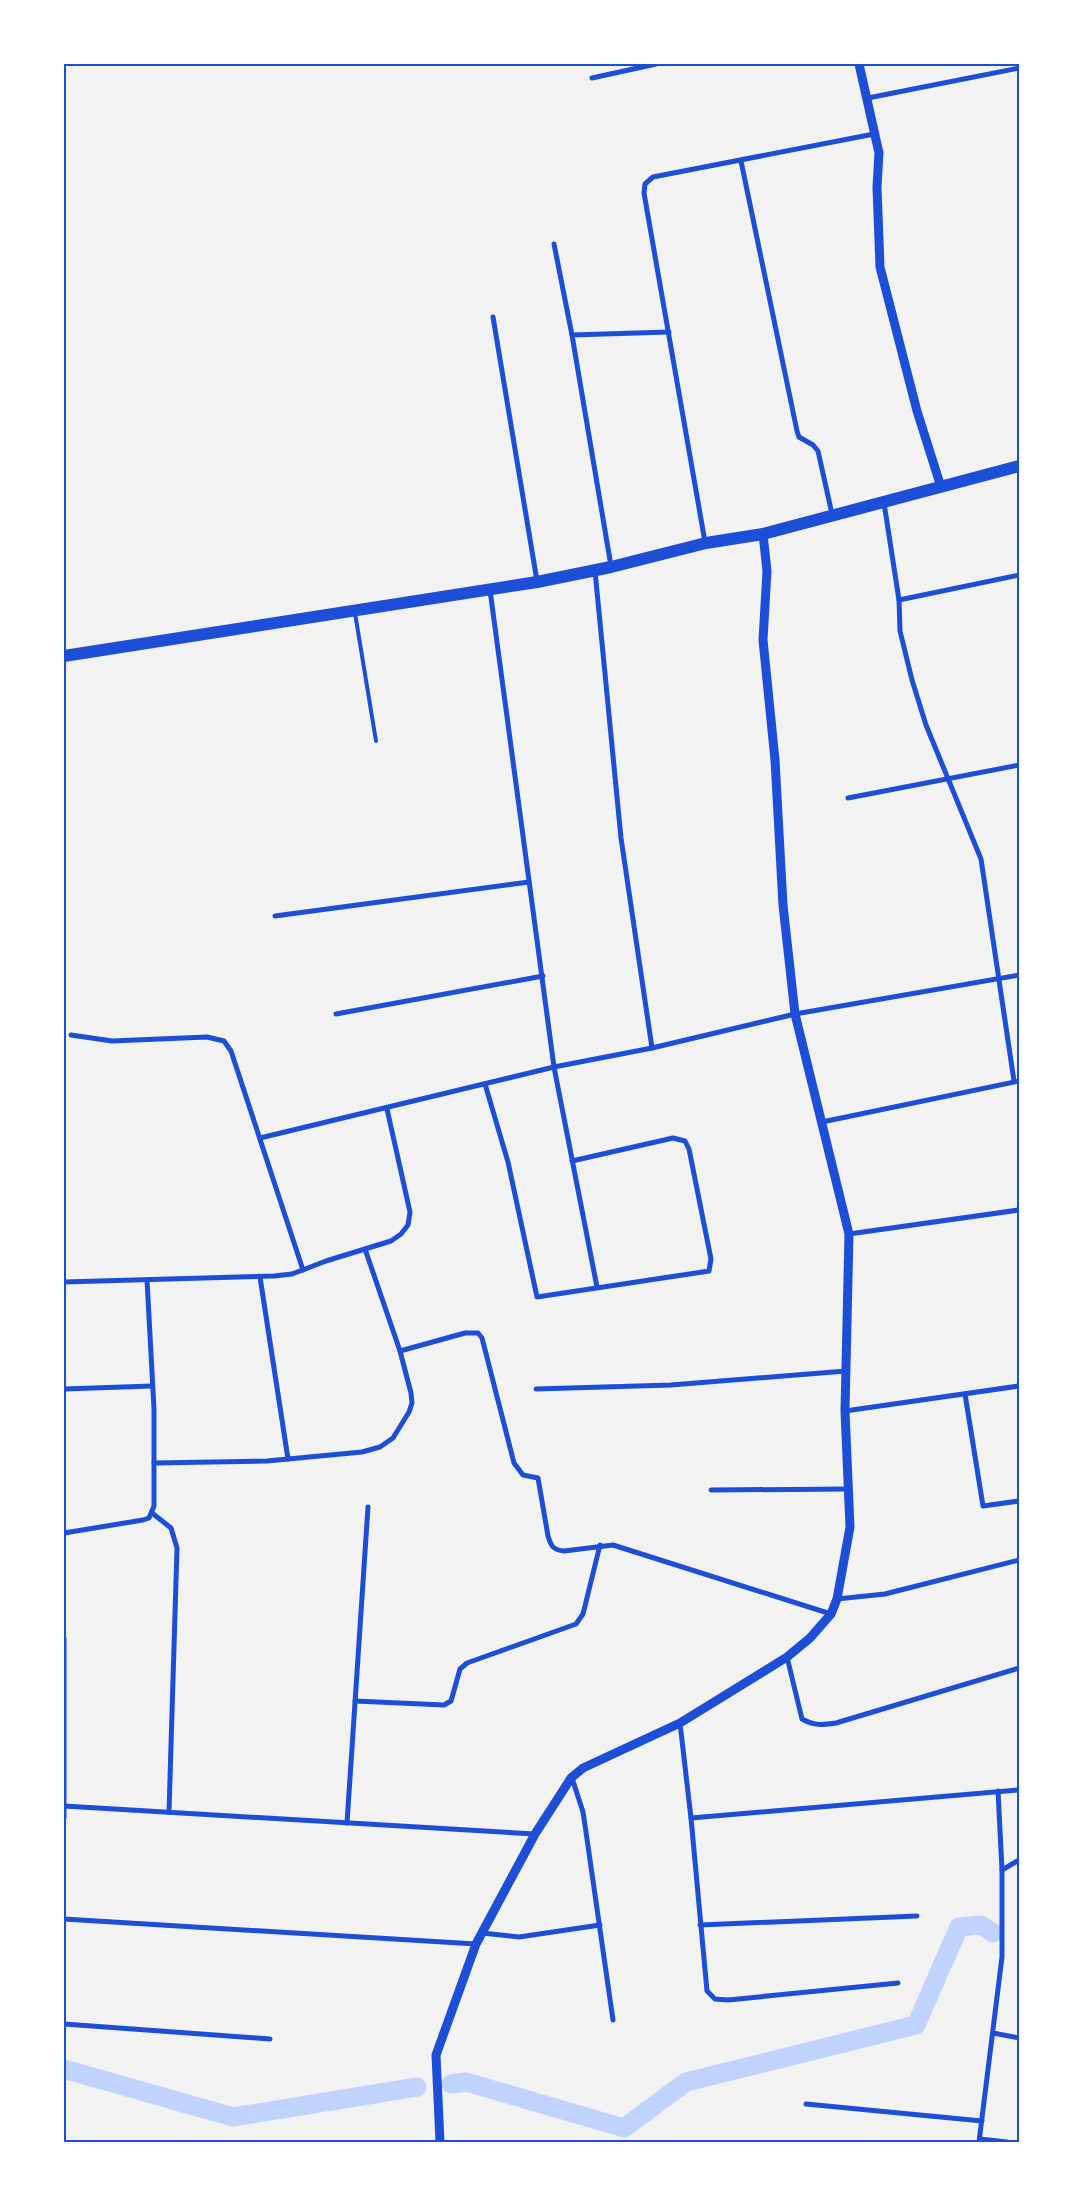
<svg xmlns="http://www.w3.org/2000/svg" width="1083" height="2206" font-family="Lato,sans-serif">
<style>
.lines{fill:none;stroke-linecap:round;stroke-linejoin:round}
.canal{stroke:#bfd3fe;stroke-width:19}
.service{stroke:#1d4ed8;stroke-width:4}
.minor{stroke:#1d4ed8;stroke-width:5}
.tertiary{stroke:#1d4ed8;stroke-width:9}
.primary{stroke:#1d4ed8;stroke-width:12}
.neatline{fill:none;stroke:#1d4ed8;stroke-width:2}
</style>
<rect width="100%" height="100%" fill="#f2f2f2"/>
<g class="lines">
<g class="canal">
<path d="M64,2069L233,2117L417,2087"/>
<path d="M451,2084L466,2082L624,2128L686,2082L916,2025L959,1927L981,1925L993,1933"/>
</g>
<path class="service" d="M355,613L376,741"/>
<g class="minor">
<path d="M592,78L656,64"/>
<path d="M868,98L1019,68"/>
<path d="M741,161L797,431L799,437L813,445L818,451L832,514"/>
<path d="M554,244L572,335L611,566"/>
<path d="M493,317L537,581"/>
<path d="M572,335L669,332"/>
<path d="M884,503L899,600L900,631L912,680L926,725L981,859L1014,1081"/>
<path d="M705,542L644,193L645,184L653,177L874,134"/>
<path d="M595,571L621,838L652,1048"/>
<path d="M490,590L554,1067L597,1287"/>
<path d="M899,600L1019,575"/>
<path d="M848,798L1019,765"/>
<path d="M275,916L529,882"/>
<path d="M336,1014L543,976"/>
<path d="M71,1035L112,1041L207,1037L224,1041L231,1051L303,1270"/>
<path d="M485,1084L508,1162L537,1297L709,1271L711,1259L689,1149L685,1141L673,1138L572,1161"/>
<path d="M822,1122L1019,1081"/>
<path d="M260,1138L554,1067L652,1048L795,1014L1019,975"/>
<path d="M849,1234L1019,1210"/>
<path d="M260,1277L288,1459"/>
<path d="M64,1282L274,1276L292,1274L326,1261L391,1241L401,1234L408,1225L410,1212L387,1109"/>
<path d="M400,1351L465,1333H478L482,1338L514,1463L523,1475L538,1478L548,1536C551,1546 553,1550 564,1551L613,1545L831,1614"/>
<path d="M64,1389L152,1386"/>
<path d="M536,1389L671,1385L846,1371"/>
<path d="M965,1394L983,1506L1019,1501"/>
<path d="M845,1411L1019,1386"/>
<path d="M154,1463L267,1461L362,1452L380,1447L393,1438L409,1412L412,1403L411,1393L400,1351L365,1249"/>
<path d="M711,1490L848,1489"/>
<path d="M152,1513L171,1528L177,1548L169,1812"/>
<path d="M64,1533L143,1520L149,1518L154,1506V1409L147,1280"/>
<path d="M837,1599L885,1594L1019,1560"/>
<path d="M64,1638V1818"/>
<path d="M787,1657L802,1719C814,1726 823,1725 836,1723L1019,1668"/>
<path d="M355,1701L444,1705L451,1701L460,1669L467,1663L576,1624L583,1614L600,1545"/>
<path d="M680,1723L691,1818L707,1991L715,1999L728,2000L898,1983"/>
<path d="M572,1778L583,1812L586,1832L613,2020"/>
<path d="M64,1806L535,1834"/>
<path d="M691,1818L1019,1790"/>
<path d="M347,1823L368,1507"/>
<path d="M1002,1870L1019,1860"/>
<path d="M64,1919L476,1944"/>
<path d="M700,1925L917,1916"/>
<path d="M482,1933L519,1937L600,1925"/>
<path d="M64,2024L270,2039"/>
<path d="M993,2033L1019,2038"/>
<path d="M806,2104L982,2121"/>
<path d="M980,2139L1007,2142"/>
<path d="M979,2142L1002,1957V1870L998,1791"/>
</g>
<g class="tertiary">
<path d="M859,64L879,153L877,187L880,267L917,411L941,487"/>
<path d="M440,2142L436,2055L476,1944L535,1834L571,1778L583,1768L680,1723L787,1657L810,1638L831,1614L837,1599L850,1527L845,1411L849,1234L795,1014L783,905L775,760L763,640L767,571L763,534"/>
</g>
<path class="primary" d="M64,656L537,582L611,567L706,543L763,534L1019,466"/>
</g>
<rect width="1083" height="2206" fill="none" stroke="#ffffff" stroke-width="130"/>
<rect x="65" y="65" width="953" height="2076" class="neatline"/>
</svg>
